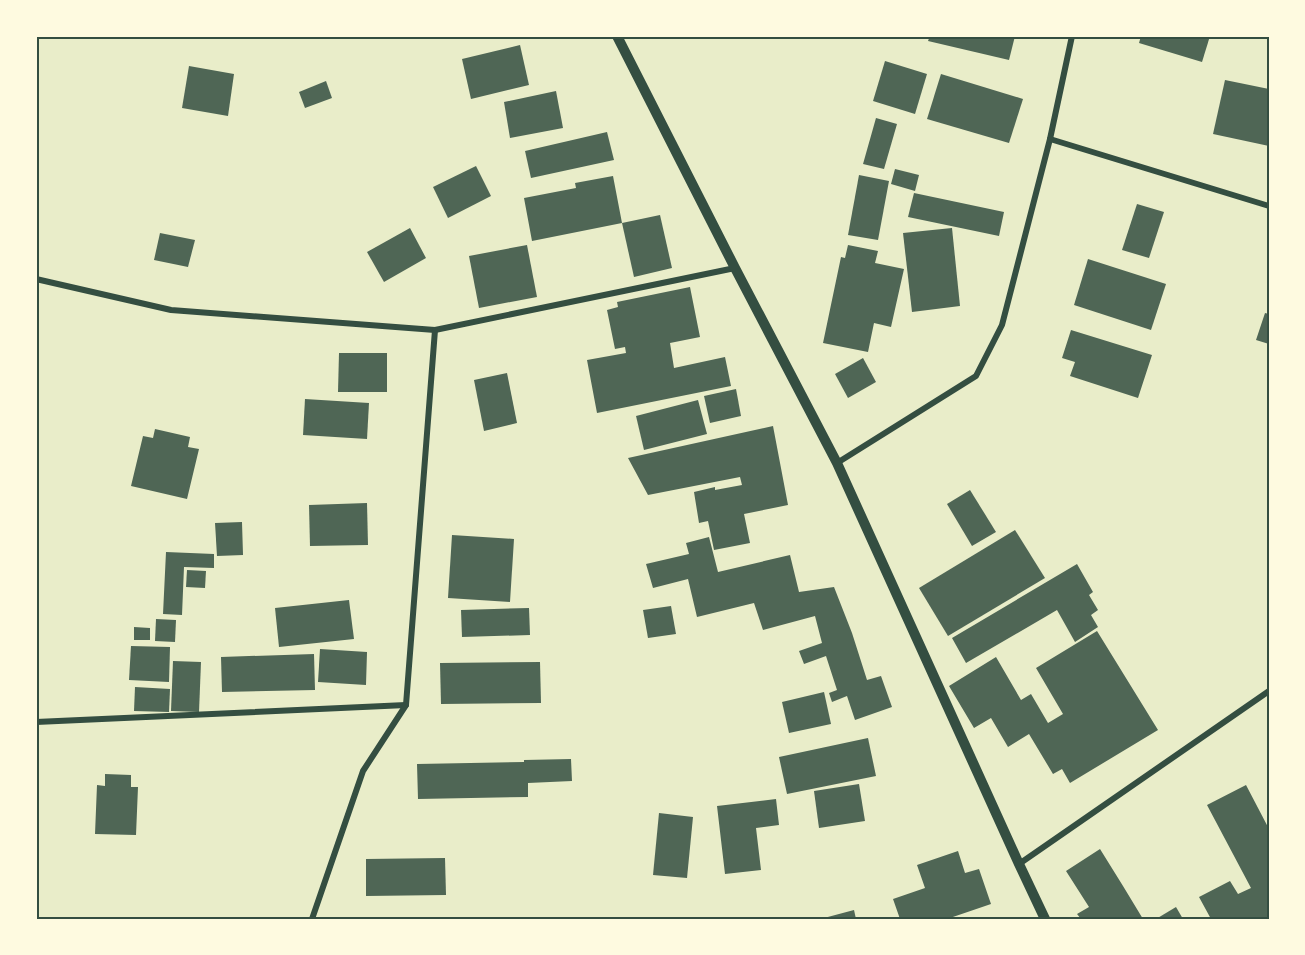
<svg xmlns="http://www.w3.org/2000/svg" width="1305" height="955" font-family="'Exo 2',sans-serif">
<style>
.building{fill:#4f6655}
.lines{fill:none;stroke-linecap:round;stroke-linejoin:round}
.minor{stroke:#344e41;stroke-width:6}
.tertiary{stroke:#344e41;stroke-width:10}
.neatline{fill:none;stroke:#344e41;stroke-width:2}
</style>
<rect width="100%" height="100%" fill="#e9edc9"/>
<g class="building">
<path d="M930,36H1015L1009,60L928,41Z"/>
<path d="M1141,36H1210L1202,62L1139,43Z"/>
<path d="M520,45L529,85L471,99L462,59Z"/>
<path d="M885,61L927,74L915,114L873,101Z"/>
<path d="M189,66L234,74L228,116L182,108Z"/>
<path d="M941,74L1023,99L1009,143L927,119Z"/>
<path d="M1225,80L1269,89V146L1213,134Z"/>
<path d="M326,81L332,98L305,108L299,92Z"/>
<path d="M556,91L563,128L510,138L504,102Z"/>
<path d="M876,118L897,124L884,169L863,164Z"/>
<path d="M607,132L614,160L531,178L525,151Z"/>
<path d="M476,166L491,196L448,218L433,187Z"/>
<path d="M895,169L919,175L915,191L891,184Z"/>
<path d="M859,175L889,181L878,240L848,235Z"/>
<path d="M613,176L622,223L532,241L524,198L576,188L575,183Z"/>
<path d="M914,193L1004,212L999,236L908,217Z"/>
<path d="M1137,204L1164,212L1149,258L1122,250Z"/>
<path d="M660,215L672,268L634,277L622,223Z"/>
<path d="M410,228L426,258L384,282L367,252Z"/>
<path d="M952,228L960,306L912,312L903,233Z"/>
<path d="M160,233L195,240L188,267L154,260Z"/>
<path d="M527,245L537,297L479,308L469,256Z"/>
<path d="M848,245L878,251L875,263L904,269L891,327L874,323L868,352L823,343L841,257L845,258Z"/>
<path d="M1088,259L1166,284L1151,330L1074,305Z"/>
<path d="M690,287L700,337L670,343L674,368L725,357L731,386L597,413L587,360L626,353L625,347L615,349L607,310L618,307L617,302Z"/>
<path d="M1265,313L1269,314V344L1256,340Z"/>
<path d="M1071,330L1152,355L1138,398L1070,376L1075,362L1062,358Z"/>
<path d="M339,353H387V392H338Z"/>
<path d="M863,358L876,382L848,398L835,374Z"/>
<path d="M507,373L517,423L484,431L474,380Z"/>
<path d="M736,389L741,416L710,423L704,396Z"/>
<path d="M305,399L369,403L367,439L303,435Z"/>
<path d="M698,400L707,434L644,450L636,416Z"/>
<path d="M773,426L788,505L744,514L750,543L714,550L708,521L699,523L694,492L715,487V490L742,485L740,477L648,495L628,458Z"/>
<path d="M155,429L190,437L188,447L199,449L187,499L131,486L143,436L153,438Z"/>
<path d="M970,490L996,532L972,546L947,504Z"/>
<path d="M367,503L368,545L310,546L309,505Z"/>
<path d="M242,522L243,555L217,556L215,523Z"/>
<path d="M1015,530L1045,578L948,636L919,588Z"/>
<path d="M452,535L514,539L510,602L448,598Z"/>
<path d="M709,537L718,572L790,555L799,592L834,587L852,633L867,680L881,676L892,707L855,720L847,696L832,702L829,693L837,690L826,656L804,664L799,651L822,643L815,616L763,630L754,603L697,617L688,579L653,588L646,564L689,554L686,543Z"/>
<path d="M166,552L214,554V568L184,567L182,615L163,614Z"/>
<path d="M1077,564L1093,592L1089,595L1098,610L1091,615L1098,627L1075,642L1057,610L966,663L952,638Z"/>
<path d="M187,570L206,571L205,588L186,587Z"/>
<path d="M349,600L354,639L279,647L275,608Z"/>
<path d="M671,606L676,634L648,638L643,610Z"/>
<path d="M529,608L530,635L462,637L461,610Z"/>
<path d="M156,619L176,620L175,642L155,641Z"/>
<path d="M134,627L150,628V640H134Z"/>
<path d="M1097,631L1158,730L1070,783L1062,769L1053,774L1029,734L1008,747L991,718L974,728L949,686L996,657L1021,700L1031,694L1048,723L1063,714L1036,668Z"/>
<path d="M131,646L170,647L169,682L129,680Z"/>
<path d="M320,649L367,652L366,685L318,682Z"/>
<path d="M314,654L315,690L222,692L221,657Z"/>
<path d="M173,661L201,662L199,712L171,711Z"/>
<path d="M540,662L541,703L441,704L440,663Z"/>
<path d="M135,687L170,689L169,712L134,711Z"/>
<path d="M824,692L831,724L789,733L782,702Z"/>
<path d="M868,738L876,776L787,794L779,757Z"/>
<path d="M571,759L572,781L528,783V797L418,799L417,764L524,762V760Z"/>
<path d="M105,774L131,775V787H138L136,835L95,834L97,785L105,786Z"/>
<path d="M859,784L865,821L819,828L814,791Z"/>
<path d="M1246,785L1269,829V919H1211L1199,897L1230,881L1238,894L1251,888L1207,805Z"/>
<path d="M776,799L779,825L756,828L761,870L725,874L717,806Z"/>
<path d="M659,813L693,817L687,878L653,875Z"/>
<path d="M1100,849L1123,886L1143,919H1081L1077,914L1089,907L1066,871Z"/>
<path d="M958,851L965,873L979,869L991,904L947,919H900L893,899L925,888L917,865Z"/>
<path d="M445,858L446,895L366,896V859Z"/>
<path d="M1176,907L1183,919H1156Z"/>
<path d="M854,910L856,919H824V918Z"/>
</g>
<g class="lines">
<g class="minor">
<path d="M1050,139L1269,206"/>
<path d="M36,279L171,310L435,330L735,268"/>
<path d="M837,463L976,376L1002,325L1050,139L1072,36"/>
<path d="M36,722L406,705"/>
<path d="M1019,864L1269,691"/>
<path d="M312,919L363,771L406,705L435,330"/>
</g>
<path class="tertiary" d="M617,36L735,268L837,463L1019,864L1045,919"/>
</g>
<rect width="1305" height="955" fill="none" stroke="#fefae0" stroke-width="75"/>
<rect x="38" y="38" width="1230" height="880" class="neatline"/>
</svg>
